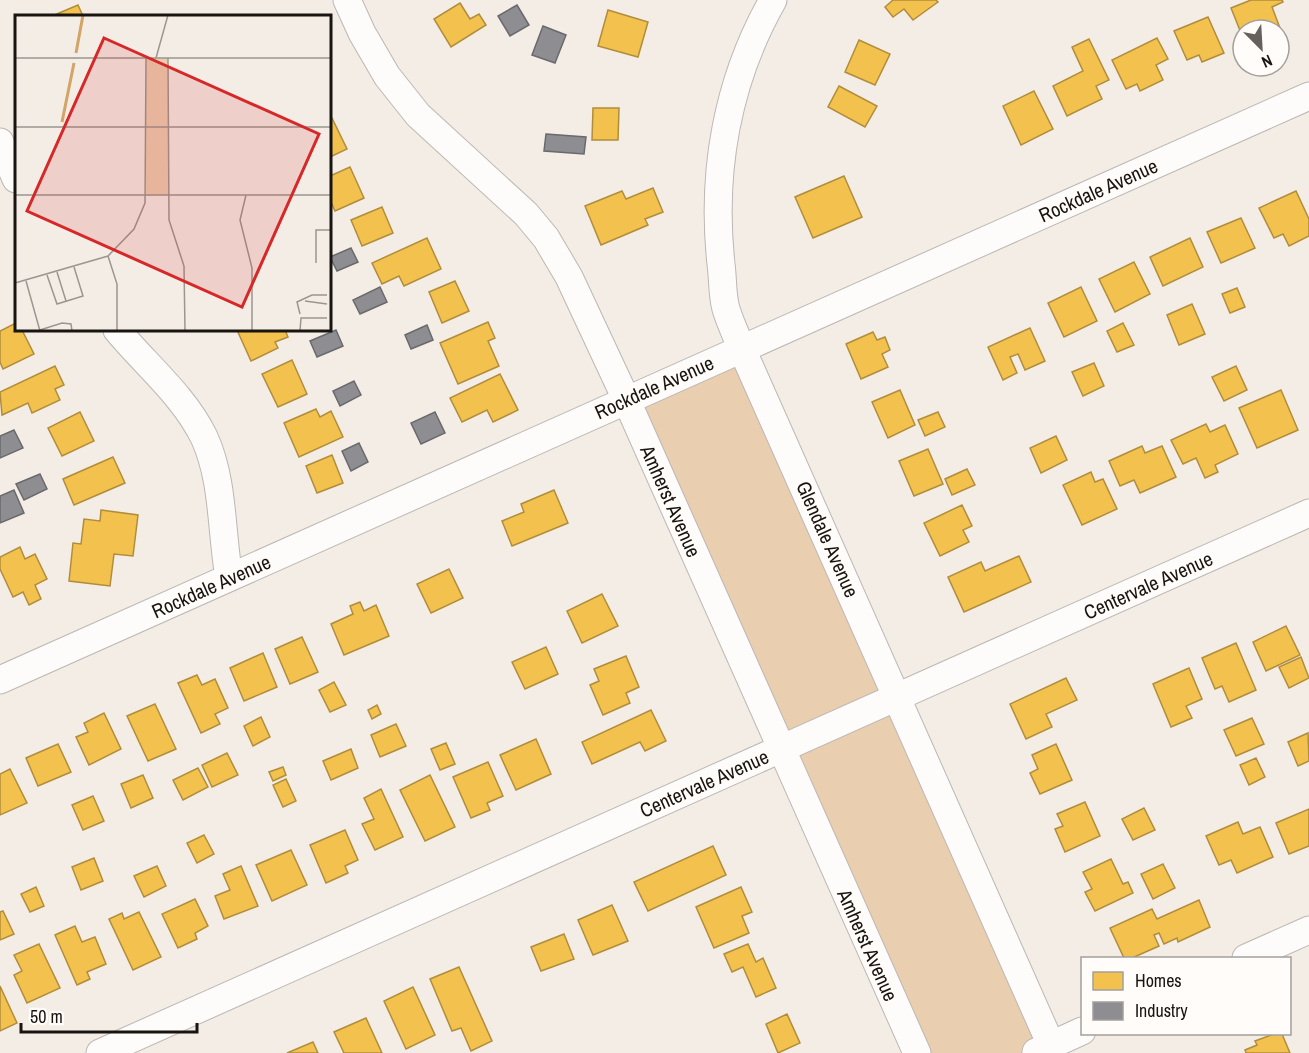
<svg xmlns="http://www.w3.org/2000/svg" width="1309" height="1053" font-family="'Archivo Narrow',sans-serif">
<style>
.green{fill:#eaceb0}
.homes{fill:#f2c14e;stroke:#b18d3b;stroke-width:1.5}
.industry{fill:#8d8d92;stroke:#6a696b;stroke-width:1.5}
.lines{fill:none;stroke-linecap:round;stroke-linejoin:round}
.street-casing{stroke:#bcb7b2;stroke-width:29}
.street{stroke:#fdfcfb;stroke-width:27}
.labels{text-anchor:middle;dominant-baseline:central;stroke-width:6;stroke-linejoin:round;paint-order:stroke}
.street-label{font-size:20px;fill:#181410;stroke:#fffcfa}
.inset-river{fill:none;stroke:#d3a466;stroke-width:3}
.inset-road{fill:none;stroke:#9b9690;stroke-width:1.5}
.view{fill:#d62828;fill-opacity:0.15;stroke:#d62828;stroke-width:3}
.inset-edge{fill:none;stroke:#181410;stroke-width:3}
</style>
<rect width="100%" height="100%" fill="#f3ede6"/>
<path class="green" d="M741,347L1051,1045L1035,1053H917L626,399Z"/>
<g class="homes">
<path d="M893,0H936L938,2L913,20L904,9L893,17L885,7Z"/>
<path d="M1251,0H1282L1283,2L1272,7L1280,28L1243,30V38L1231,8Z"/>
<path d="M460,3L470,19L479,14L486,25L451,47L434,19Z"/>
<path d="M78,5L83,16H52Z"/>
<path d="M608,10L648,22L638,57L598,46Z"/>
<path d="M1208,17L1224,53L1202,62L1199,55L1187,60L1174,31Z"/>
<path d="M1157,38L1168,59L1156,65L1163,80L1140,91L1137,84L1126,89L1112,60Z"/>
<path d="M1089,39L1109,80L1096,86L1102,99L1067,116L1053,86L1083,71L1072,47Z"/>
<path d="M859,40L890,54L875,85L845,72Z"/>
<path d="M839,86L877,106L865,127L828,107Z"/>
<path d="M1034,91L1053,129L1021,145L1003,106Z"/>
<path d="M593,108H619L618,140H592Z"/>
<path d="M332,118L347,149L330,157V119Z"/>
<path d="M350,167L364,198L335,211L330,200V176Z"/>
<path d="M844,176L862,217L813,238L795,197Z"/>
<path d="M653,188L663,212L645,219L648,225L601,245L585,206L622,191L626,199Z"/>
<path d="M1296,191L1309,219V236L1289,246L1283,234L1274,238L1259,208Z"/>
<path d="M382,207L393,233L362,246L351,220Z"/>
<path d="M1241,218L1255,248L1221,263L1207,232Z"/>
<path d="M427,238L441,269L404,286L399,276L382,284L372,263Z"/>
<path d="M1190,238L1203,267L1163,286L1150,257Z"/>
<path d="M1134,262L1150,294L1115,312L1099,279Z"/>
<path d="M455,281L469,311L442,323L429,292Z"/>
<path d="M1081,287L1097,321L1064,337L1048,303Z"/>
<path d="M1237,288L1245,307L1230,313L1222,294Z"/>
<path d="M1192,304L1205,334L1179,345L1167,315Z"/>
<path d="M488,322L495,338L488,341L499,366L458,384L440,343Z"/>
<path d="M16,323V330H22L34,354L3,369L0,362V331Z"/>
<path d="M1123,323L1134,345L1117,352L1107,331Z"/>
<path d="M1030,328L1045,361L1025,370L1018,354L1010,357L1017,373L1003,380L988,347Z"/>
<path d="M237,330H285L288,337L275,342L278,348L251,361Z"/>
<path d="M873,332L877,340L885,337L890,350L882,354L888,367L861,379L846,344Z"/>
<path d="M292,360L307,394L278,407L262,374Z"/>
<path d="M1094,363L1104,386L1083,396L1072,372Z"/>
<path d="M55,366L64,385L55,389L60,400L32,413L28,403L2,415L0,392Z"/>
<path d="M1236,366L1247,390L1224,401L1212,377Z"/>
<path d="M500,374L518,410L493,422L487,410L462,422L450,398Z"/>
<path d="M900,390L915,425L888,438L872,402Z"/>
<path d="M1281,390L1298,430L1257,448L1239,408Z"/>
<path d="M316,409L320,417L331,411L343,437L299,457L284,423Z"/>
<path d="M80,412L94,441L62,456L48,428Z"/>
<path d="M938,412L945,427L925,436L918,420Z"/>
<path d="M1206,424L1210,432L1225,425L1238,454L1215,465L1218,472L1205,478L1196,458L1183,464L1171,440Z"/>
<path d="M1056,436L1067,460L1041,473L1030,448Z"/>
<path d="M1142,446L1145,453L1162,446L1176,477L1140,493L1134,480L1120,486L1109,461Z"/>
<path d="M928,449L943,484L914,496L899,461Z"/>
<path d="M332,455L343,483L317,493L306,466Z"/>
<path d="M113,457L125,483L74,505L63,479Z"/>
<path d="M967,469L975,485L952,495L945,479Z"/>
<path d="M1091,472L1095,482L1103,479L1117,509L1082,525L1063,485Z"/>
<path d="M554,490L568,523L512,546L502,521L524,512L521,504Z"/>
<path d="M962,505L972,526L963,530L969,542L940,556L924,523Z"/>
<path d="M101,510L138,515L133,556L114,554L110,586L69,581L73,543L81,544L84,519L100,521Z"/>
<path d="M20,547L25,559L35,554L47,579L35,585L41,599L29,605L23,592L13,597L0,569V557Z"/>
<path d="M1019,556L1031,582L964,612L948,577L981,562L985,571Z"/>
<path d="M449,569L463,598L431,613L417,584Z"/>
<path d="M602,594L618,626L582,643L567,611Z"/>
<path d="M360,602L364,611L376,605L389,636L344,655L331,624L353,614L350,606Z"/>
<path d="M1286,626L1300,655L1266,671L1253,642Z"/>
<path d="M302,637L318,672L290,684L275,649Z"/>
<path d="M1236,643L1256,690L1229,702L1222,686L1215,689L1202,658Z"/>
<path d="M546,647L558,674L525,689L512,662Z"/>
<path d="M263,653L277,687L244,701L230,668Z"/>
<path d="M626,656L639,687L626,693L630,703L603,715L590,685L599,681L594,669Z"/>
<path d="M1301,657L1309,678L1289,688L1279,667Z"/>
<path d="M1189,668L1202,699L1186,706L1192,718L1171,727L1153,684Z"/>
<path d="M197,675L202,685L215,679L228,708L215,714L220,724L201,733L178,683Z"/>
<path d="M1066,678L1077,700L1046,714L1052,727L1026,739L1010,704Z"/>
<path d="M334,682L346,705L330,712L319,690Z"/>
<path d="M155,704L176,749L148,761L127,716Z"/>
<path d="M377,705L381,714L372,719L368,710Z"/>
<path d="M651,710L666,741L645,751L640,742L592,764L582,742Z"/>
<path d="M104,713L121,749L89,765L76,737L88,732L84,723Z"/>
<path d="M261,717L270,737L253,746L244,726Z"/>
<path d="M1252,718L1264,744L1236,756L1224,730Z"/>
<path d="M396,724L406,746L380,757L371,735Z"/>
<path d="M1308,733L1309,761L1298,766L1288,742Z"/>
<path d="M536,739L551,774L516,790L500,755Z"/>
<path d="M446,743L455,764L440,770L431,749Z"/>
<path d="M58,744L71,772L38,786L26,758Z"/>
<path d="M1056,744L1072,780L1040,794L1030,773L1038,769L1032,755Z"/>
<path d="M351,749L358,768L331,780L323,761Z"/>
<path d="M227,753L238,775L212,787L202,765Z"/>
<path d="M1256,758L1265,777L1249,785L1240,765Z"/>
<path d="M488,762L503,796L487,803L490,810L471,818L453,777Z"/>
<path d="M283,767L286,775L273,781L269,772Z"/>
<path d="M198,768L208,787L183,800L173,780Z"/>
<path d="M10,769L27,803L0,815V774Z"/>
<path d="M143,775L153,798L131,808L121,784Z"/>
<path d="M430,775L455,827L425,841L400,790Z"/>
<path d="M286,779L296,801L283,807L273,785Z"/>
<path d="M381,789L403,837L375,850L362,824L374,819L364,798Z"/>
<path d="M93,796L104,821L83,830L72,805Z"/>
<path d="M1085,802L1100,836L1065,852L1055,829L1063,826L1057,814Z"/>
<path d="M1144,808L1155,830L1133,840L1122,819Z"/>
<path d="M1309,809V846L1289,854L1276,823Z"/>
<path d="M1238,822L1243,834L1260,827L1273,857L1237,873L1231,860L1219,865L1206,836Z"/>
<path d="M345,830L358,860L345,866L348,873L326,883L310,845Z"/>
<path d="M204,835L214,854L197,863L187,843Z"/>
<path d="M713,846L726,875L648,911L634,882Z"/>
<path d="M291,850L307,885L272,901L256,865Z"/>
<path d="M94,858L103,881L81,890L72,867Z"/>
<path d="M1111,859L1123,884L1128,882L1133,893L1095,911L1085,892L1092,889L1083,872Z"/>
<path d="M1163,864L1175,888L1153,899L1141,874Z"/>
<path d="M157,866L166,886L144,897L134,876Z"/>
<path d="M241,866L258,906L224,919L215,896L230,890L223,874Z"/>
<path d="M36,887L44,906L30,912L21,894Z"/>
<path d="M741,887L752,912L742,916L749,933L714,948L696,907Z"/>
<path d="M195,899L208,926L195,933L197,939L178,948L162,914Z"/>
<path d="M1199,900L1210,927L1178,942L1177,938L1164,944L1159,933L1154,935L1159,946L1132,958H1124L1110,928L1152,909L1157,919Z"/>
<path d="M612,905L628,941L593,955L578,920Z"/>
<path d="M3,911L14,934L0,940V912Z"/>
<path d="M139,912L161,957L133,970L109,919L122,913L124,919Z"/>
<path d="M75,926L82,942L95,937L106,964L87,972L90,979L77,985L55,935Z"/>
<path d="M564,934L574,959L541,971L531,947Z"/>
<path d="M39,944L60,988L27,1003L14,975L22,971L14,955Z"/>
<path d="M748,944L756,962L763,958L776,988L756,997L743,967L732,972L724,954Z"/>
<path d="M459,967L492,1041L471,1051L461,1028L452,1031L430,979Z"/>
<path d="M0,986L17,1023L0,1031Z"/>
<path d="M413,987L435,1035L406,1049L384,1001Z"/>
<path d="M787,1014L800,1043L778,1053L766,1024Z"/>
<path d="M366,1018L382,1053H344L334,1032Z"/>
<path d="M1274,1034H1282L1290,1053H1246L1245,1050L1257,1045L1255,1041Z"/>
<path d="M313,1042L318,1053H287Z"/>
</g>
<g class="industry">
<path d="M517,5L529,25L510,36L498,16Z"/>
<path d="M543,26L566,35L555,63L532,55Z"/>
<path d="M546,134L586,137L584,154L544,151Z"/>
<path d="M351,248L358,262L337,271L330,257Z"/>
<path d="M380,287L387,302L360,314L353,300Z"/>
<path d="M427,325L433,340L411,349L405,335Z"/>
<path d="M336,330L343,346L317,357L310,341Z"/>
<path d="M354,381L361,395L340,406L333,391Z"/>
<path d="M435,412L445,433L421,444L411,423Z"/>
<path d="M14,430L23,448L0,458V436Z"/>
<path d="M359,443L368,462L351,471L342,451Z"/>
<path d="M40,474L47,489L24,500L16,484Z"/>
<path d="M14,490L24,513L0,523V496Z"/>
</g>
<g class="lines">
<defs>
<g id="street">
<path d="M347,0L362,33L387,76L418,115L526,214L546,238L569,277L626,399L917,1053"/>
<path d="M773,0C727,81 711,172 721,264C723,278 722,295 726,309C730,322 736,335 741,347L1051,1045"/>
<path d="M0,142L16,179"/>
<path d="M117,330C146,365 184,396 204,437C224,480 221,532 229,577"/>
<path d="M0,680L1309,96"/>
<path d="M1246,958L1309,930"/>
<path d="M1036,1052L1082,1031"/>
<path d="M100,1053L1309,513"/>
</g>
</defs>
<use href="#street" class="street-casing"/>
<use href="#street" class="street"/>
</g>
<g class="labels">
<g class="street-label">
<text transform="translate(1098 190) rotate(-24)">Rockdale Avenue</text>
<text transform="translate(654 387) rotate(-24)">Rockdale Avenue</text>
<text transform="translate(671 501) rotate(66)">Amherst Avenue</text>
<text transform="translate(828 539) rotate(66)">Glendale Avenue</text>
<text transform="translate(1148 585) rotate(-24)">Centervale Avenue</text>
<text transform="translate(211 586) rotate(-24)">Rockdale Avenue</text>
<text transform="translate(704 783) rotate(-24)">Centervale Avenue</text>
<text transform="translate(868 945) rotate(66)">Amherst Avenue</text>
</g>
</g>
<g transform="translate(15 15)">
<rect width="316" height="316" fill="#f3ede6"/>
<path d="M131,43H153V180L131,181Z" fill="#eaceb0"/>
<path class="inset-river" d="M61,38L68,0M47,107L59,48"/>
<path class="inset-road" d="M0,43H317M141,43L153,0M153,43L154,205L169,251L170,316M0,112H317M0,180H317M231,180L225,205L237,253V316M93,241L102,269V316M301,248V215H317M42,257L51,286M32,260L42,289L68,281L59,252M11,266L25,316M0,268L93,241L119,214L130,188L131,43M290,286L312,289M285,299L282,287L297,280H312M25,315L47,308L56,309L57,316M285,316L286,303H312"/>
<path class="view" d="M89,23L304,119L227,292L12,196Z"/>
<rect width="316" height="316" class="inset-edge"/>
</g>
<rect x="1081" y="957" width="210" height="78" fill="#fffcfa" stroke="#a39f9c" stroke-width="1.5"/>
<rect x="1093" y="972" width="30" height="18" fill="#f2c14e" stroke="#a39f9c" stroke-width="1.5"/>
<text x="1135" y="987" font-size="18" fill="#181410">Homes</text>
<rect x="1093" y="1002" width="30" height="18" fill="#8d8d92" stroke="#a39f9c" stroke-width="1.5"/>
<text x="1135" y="1017" font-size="18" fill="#181410">Industry</text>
<g transform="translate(1261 48) rotate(156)"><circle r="28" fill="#fffcfa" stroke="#a39f9c" stroke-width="1.5"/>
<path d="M0-4.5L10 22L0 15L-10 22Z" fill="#65605b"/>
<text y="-9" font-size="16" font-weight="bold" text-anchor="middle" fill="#181410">N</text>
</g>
<path d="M21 1023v9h176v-9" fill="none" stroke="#181410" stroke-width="3"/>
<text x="30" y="1023" font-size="18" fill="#181410" stroke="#fffcfa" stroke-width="4.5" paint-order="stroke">50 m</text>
</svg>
